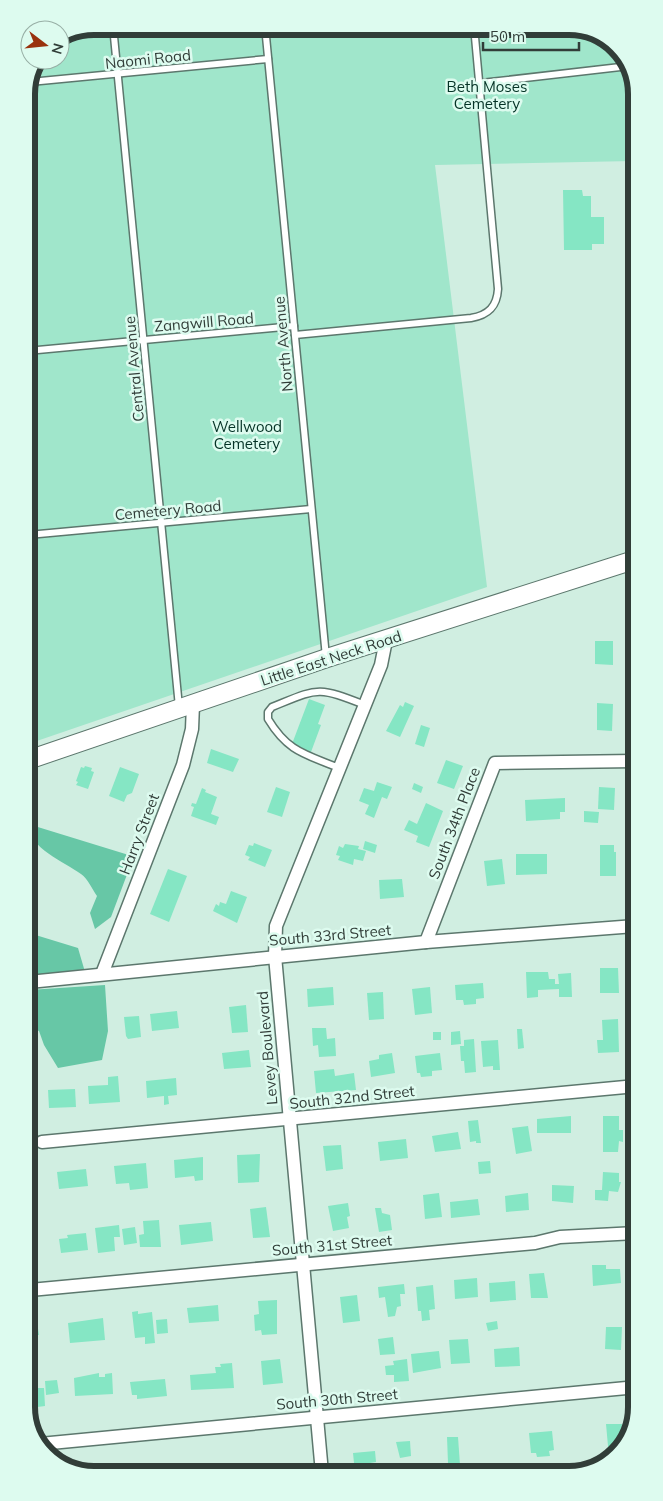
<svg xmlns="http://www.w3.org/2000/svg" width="663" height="1501" font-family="Mulish,sans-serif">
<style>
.green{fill:#a0e6cb}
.forest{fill:#67c7a6}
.building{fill:#85e6c4}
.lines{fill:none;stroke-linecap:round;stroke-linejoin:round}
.service-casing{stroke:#5c776d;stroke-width:9}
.minor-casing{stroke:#5c776d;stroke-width:15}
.secondary-casing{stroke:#5c776d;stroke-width:20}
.service{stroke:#fff;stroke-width:6}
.minor{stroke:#fff;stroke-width:12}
.secondary{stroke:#fff;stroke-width:18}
.labels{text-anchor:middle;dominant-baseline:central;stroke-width:5;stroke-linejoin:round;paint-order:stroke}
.street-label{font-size:15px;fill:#313d38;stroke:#ddfbef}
.park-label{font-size:15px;fill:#053326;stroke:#ddfbef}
.rim{fill:none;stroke:#313d38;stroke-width:6}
</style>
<rect width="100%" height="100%" fill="#d0eee1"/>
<path class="green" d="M94,26H573L610,40L633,72V161L435,165L487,587L28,744L26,90L40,60H60V40Z"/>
<g class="forest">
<path d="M28,824L132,856L131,864L111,917L95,929L90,913L97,896C92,889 88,879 81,874C65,862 28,848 28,824Z"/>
<path d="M29,933L78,948L85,972L29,976Z"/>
<path d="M105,985L108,1031L102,1060L58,1068L44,1045L39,1031L29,1027V990Z"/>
</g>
<g class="building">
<path d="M563,190H582L583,196H591V217H604V244H592V250H564Z"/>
<path d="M595,641H613V665L595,664Z"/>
<path d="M309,699L325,705L318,724L321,725L311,752L292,744Z"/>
<path d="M405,702L414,706L400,737L386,731L400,705L403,707Z"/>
<path d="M597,703L613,704L612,731L597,730Z"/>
<path d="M421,725L430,728L424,747L415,744Z"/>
<path d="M211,749L239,759L233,772L207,763Z"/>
<path d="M446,760L463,766L454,789L437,783Z"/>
<path d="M85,766L92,768L91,771L94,772L88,789L76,785L78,782L76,781L81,767L84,768Z"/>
<path d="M120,767L139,774L132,793L127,795L124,802L109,796Z"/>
<path d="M377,782L392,787L387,799L382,797L374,818L365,814L369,805L359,801L364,788L374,791Z"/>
<path d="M414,783L423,787L421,793L412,789Z"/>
<path d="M276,787L290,792L282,817L267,812Z"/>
<path d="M599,787L615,788L614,810L598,809Z"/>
<path d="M202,788L206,790L205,792L217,797L211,814L219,817L216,825L191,816L194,807L191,806L192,803L196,804Z"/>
<path d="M565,798V812H560V819L526,821L525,800Z"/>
<path d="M426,803L443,811L429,847L416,842L418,836L404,830L409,820L417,824Z"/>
<path d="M584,811L599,812L598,823L584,822Z"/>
<path d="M365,841L377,845L375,853L363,849Z"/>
<path d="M254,843L272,850L265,867L248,860L250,857L245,855L249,845L253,846Z"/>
<path d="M345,844L359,846L358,849L366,851L363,861L354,859L353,865L338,860L340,856L336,855L339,846L343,848Z"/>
<path d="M600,845H614V852H616V876H600Z"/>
<path d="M516,854H547V874L516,875Z"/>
<path d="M502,859L505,884L487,886L484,861Z"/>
<path d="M168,869L187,876L169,922L150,914Z"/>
<path d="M402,879L404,897L380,899L379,880Z"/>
<path d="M231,891L247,897L237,923L213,911L216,904L219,906L220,902L226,904Z"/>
<path d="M600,968H618L619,993H600Z"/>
<path d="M526,972H548L549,979H555V984H559L558,974L571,973L572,997H559V989L538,990V997L527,998Z"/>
<path d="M483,983L484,998L476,999V1004L464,1005L463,1000H456L455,985Z"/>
<path d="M333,987L334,1005L308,1007L307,989Z"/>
<path d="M430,987L432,1013L415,1015L412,989Z"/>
<path d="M383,992L384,1019L369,1020L367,993Z"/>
<path d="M246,1005L248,1032L232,1033L229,1007Z"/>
<path d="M177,1011L179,1028L152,1031L150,1014Z"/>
<path d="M139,1016L141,1037L128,1039L126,1036L124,1017Z"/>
<path d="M618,1019L619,1052L598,1053L597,1040H603L602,1020Z"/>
<path d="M312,1028H326L327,1039L335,1038L336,1056L319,1057L318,1045L313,1046Z"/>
<path d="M517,1029H522L524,1048L518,1049Z"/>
<path d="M460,1031L461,1044L451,1045V1032Z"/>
<rect x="433" y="1032" width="8" height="8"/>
<path d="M474,1039L476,1072L465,1073L464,1061H461L460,1046H464V1040Z"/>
<path d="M498,1040L500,1070H493V1066L483,1067L481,1041Z"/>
<path d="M249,1050L251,1067L224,1069L222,1053Z"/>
<path d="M392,1053L395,1073L371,1077L369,1061L379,1059V1055Z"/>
<path d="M440,1053L442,1070L432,1071V1076L421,1077L420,1073H417L415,1056Z"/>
<path d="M334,1069L335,1076L354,1073L356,1090L316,1093L314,1071Z"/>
<path d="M118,1076L120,1102L89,1104L88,1086L108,1085V1077Z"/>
<path d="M176,1078L177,1095L168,1096L169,1104L164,1105V1096L147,1098L146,1081Z"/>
<path d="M75,1089L76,1107L49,1108L48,1090Z"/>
<path d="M571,1116V1133H537V1119Z"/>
<path d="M603,1116H619V1130H623V1142L619,1141L618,1152H603Z"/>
<path d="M478,1120L481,1143H476V1141L470,1142L468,1121Z"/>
<path d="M528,1126L532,1151L516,1154L512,1128Z"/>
<path d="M458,1132L461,1149L435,1152L432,1136Z"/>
<path d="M406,1139L408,1158L380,1161L378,1142Z"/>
<path d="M341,1145L343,1169L326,1171L323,1146Z"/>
<path d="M260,1154L259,1182L238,1183L237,1155Z"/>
<path d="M203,1157V1180L195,1181L194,1176L175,1178L174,1160Z"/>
<path d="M490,1161L491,1173L479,1174L478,1162Z"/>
<path d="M146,1163L148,1188L130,1190L129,1183L116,1184L114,1166Z"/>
<path d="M86,1169L88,1186L59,1189L57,1172Z"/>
<path d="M603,1172L619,1173V1182H621L618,1192L609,1191L608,1201L595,1200V1190H602Z"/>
<path d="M552,1185L574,1186L573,1203L552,1201Z"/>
<path d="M439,1193L442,1217L425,1219L423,1195Z"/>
<path d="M528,1193L529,1210L506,1212L505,1196Z"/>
<path d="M478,1199L480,1215L451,1218L450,1202Z"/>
<path d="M348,1203L350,1216L347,1217L349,1228L333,1231L328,1206Z"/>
<path d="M266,1207L270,1237L253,1238L250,1209Z"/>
<path d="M375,1208H381L382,1213L390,1215L392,1230L379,1232Z"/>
<path d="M159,1220L161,1247H140L139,1235L144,1234L143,1221Z"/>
<path d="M211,1222L213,1241L181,1245L179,1225Z"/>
<path d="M119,1225L120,1237H114L115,1251L98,1253L95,1228Z"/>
<path d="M135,1227L137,1243L124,1245L122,1229Z"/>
<path d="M86,1233L88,1250L61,1253L59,1239L68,1238L67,1235Z"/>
<path d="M592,1265H606V1269H620L621,1283L593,1286Z"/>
<path d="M544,1273L548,1298H531L529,1274Z"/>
<path d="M477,1278L478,1297L455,1299L454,1280Z"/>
<path d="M515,1281L516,1300L490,1302L489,1283Z"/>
<path d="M404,1284L405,1294H400L401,1306L397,1307L395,1316L388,1317L385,1297L379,1298L378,1287Z"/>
<path d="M433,1285L435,1309L429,1310L430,1320L422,1321L421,1311H418L416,1287Z"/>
<path d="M357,1295L360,1321L343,1323L340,1297Z"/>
<path d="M277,1300V1334L262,1335L261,1330L255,1331L254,1315L259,1314L258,1301Z"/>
<path d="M218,1305L219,1321L189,1323L187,1308Z"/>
<path d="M138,1311V1314L152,1312L155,1343L145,1344V1337L135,1338L132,1312Z"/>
<path d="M103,1318L105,1340L70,1343L68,1323Z"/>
<path d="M167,1319L168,1333L157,1334L156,1320Z"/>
<path d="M497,1321L498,1329L488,1331L486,1323Z"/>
<path d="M37,1322L39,1335H34L35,1350H32L33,1357H30V1323Z"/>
<path d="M606,1327H622L621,1350L605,1349Z"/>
<path d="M393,1337L395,1354L380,1355L378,1339Z"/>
<path d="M468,1339L470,1363L451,1364L449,1340Z"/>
<path d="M519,1347L520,1366L495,1367L494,1349Z"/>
<path d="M439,1351L441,1368L413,1373L411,1354Z"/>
<path d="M280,1359L283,1383L263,1385L261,1361Z"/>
<path d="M407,1359L409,1381L394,1382V1375H386L385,1366L394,1365L393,1361Z"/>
<path d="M232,1363L234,1388L191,1390L190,1375L216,1373L215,1367H221L220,1364Z"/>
<path d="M99,1373V1377H105V1374L112,1373L113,1394L75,1396L74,1378Z"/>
<path d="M165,1379L167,1396L137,1399V1395H132L130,1382Z"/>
<path d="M57,1380L59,1393L46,1395L45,1381Z"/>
<path d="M30,1382H37V1388H44L45,1406L30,1408Z"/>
<path d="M606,1424H622L623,1432H625L623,1446L609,1457Z"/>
<path d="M552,1431L554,1450L549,1451L550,1456L537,1457L536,1453H531L529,1433Z"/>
<path d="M447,1437H458L460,1465L448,1463Z"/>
<path d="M410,1441L411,1456L400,1458L396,1442Z"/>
<path d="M375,1451L376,1462L370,1463V1473H355L353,1453Z"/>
<path d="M223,1464V1466L240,1465L241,1474H211L210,1465Z"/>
<path d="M284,1465L285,1473H268V1470H273L272,1467Z"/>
<path d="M196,1467L197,1474H170V1470Z"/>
<path d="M124,1471V1474H109V1472Z"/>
</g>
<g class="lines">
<defs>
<g id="service">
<path d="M113,26L179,707"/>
<path d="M265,26L326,657"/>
<path d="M30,82L268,59"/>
<path d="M481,83L629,66"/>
<path d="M295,335L471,318C489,315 497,306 498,289L474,26"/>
<path d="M27,351L294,326"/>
<path d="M28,535L311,509"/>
<path d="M28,723L31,757"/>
<path d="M339,768C305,754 288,752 268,719V712L272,707C319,688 316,686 365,705"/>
</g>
<g id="minor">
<path d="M426,942L495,763L635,761"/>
<path d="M102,974L183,765L192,729L193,704"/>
<path d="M29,982L426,942L635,926"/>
<path d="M42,1142L636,1086"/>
<path d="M30,1290L535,1243L560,1237L636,1233"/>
<path d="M40,1444L637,1387"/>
<path d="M322,1473L275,956L276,926L381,665L386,640"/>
</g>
<path id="secondary" d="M28,760L327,658L634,560"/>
</defs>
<use href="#service" class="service-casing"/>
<use href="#minor" class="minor-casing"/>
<use href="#secondary" class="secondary-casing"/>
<use href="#service" class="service"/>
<use href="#minor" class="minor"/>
<use href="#secondary" class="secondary"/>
</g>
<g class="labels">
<g class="street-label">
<text transform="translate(148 59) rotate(-6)">Naomi Road</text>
<text transform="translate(204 322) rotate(-5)">Zangwill Road</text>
<text transform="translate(283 344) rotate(-95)">North Avenue</text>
<text transform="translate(134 369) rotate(-95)">Central Avenue</text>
<text transform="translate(168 510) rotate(-5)">Cemetery Road</text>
<text transform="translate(331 658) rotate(-18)">Little East Neck Road</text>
<text transform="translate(454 823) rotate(-69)">South 34th Place</text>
<text transform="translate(139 834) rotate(-69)">Harry Street</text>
<text transform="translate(330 935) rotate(-5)">South 33rd Street</text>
<text transform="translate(267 1048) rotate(-95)">Levey Boulevard</text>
<text transform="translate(352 1097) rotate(-6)">South 32nd Street</text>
<text transform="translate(332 1245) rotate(-5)">South 31st Street</text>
<text transform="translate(337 1399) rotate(-5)">South 30th Street</text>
</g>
<g class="park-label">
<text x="487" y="86">Beth Moses<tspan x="487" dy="17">Cemetery</tspan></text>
<text x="247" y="426">Wellwood<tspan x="247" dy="17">Cemetery</tspan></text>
</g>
</g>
<path d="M0 0H663V1501H0ZM94 35H569A59 59 0 0 1 628 94V1407A59 59 0 0 1 569 1466H94A59 59 0 0 1 35 1407V94A59 59 0 0 1 94 35Z" fill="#ddfbef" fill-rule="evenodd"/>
<path class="rim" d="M94 35H569A59 59 0 0 1 628 94V1407A59 59 0 0 1 569 1466H94A59 59 0 0 1 35 1407V94A59 59 0 0 1 94 35Z"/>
<g transform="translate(45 45) rotate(106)"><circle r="24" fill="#ddfbef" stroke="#98afa6"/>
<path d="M0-4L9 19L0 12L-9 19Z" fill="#99320e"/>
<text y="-8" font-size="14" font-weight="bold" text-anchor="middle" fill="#313d38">N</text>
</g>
<path d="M483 42v8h96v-8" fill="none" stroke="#313d38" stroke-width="2.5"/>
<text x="490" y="42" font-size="15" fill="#313d38" stroke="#ddfbef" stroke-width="4" paint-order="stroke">50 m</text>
</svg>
